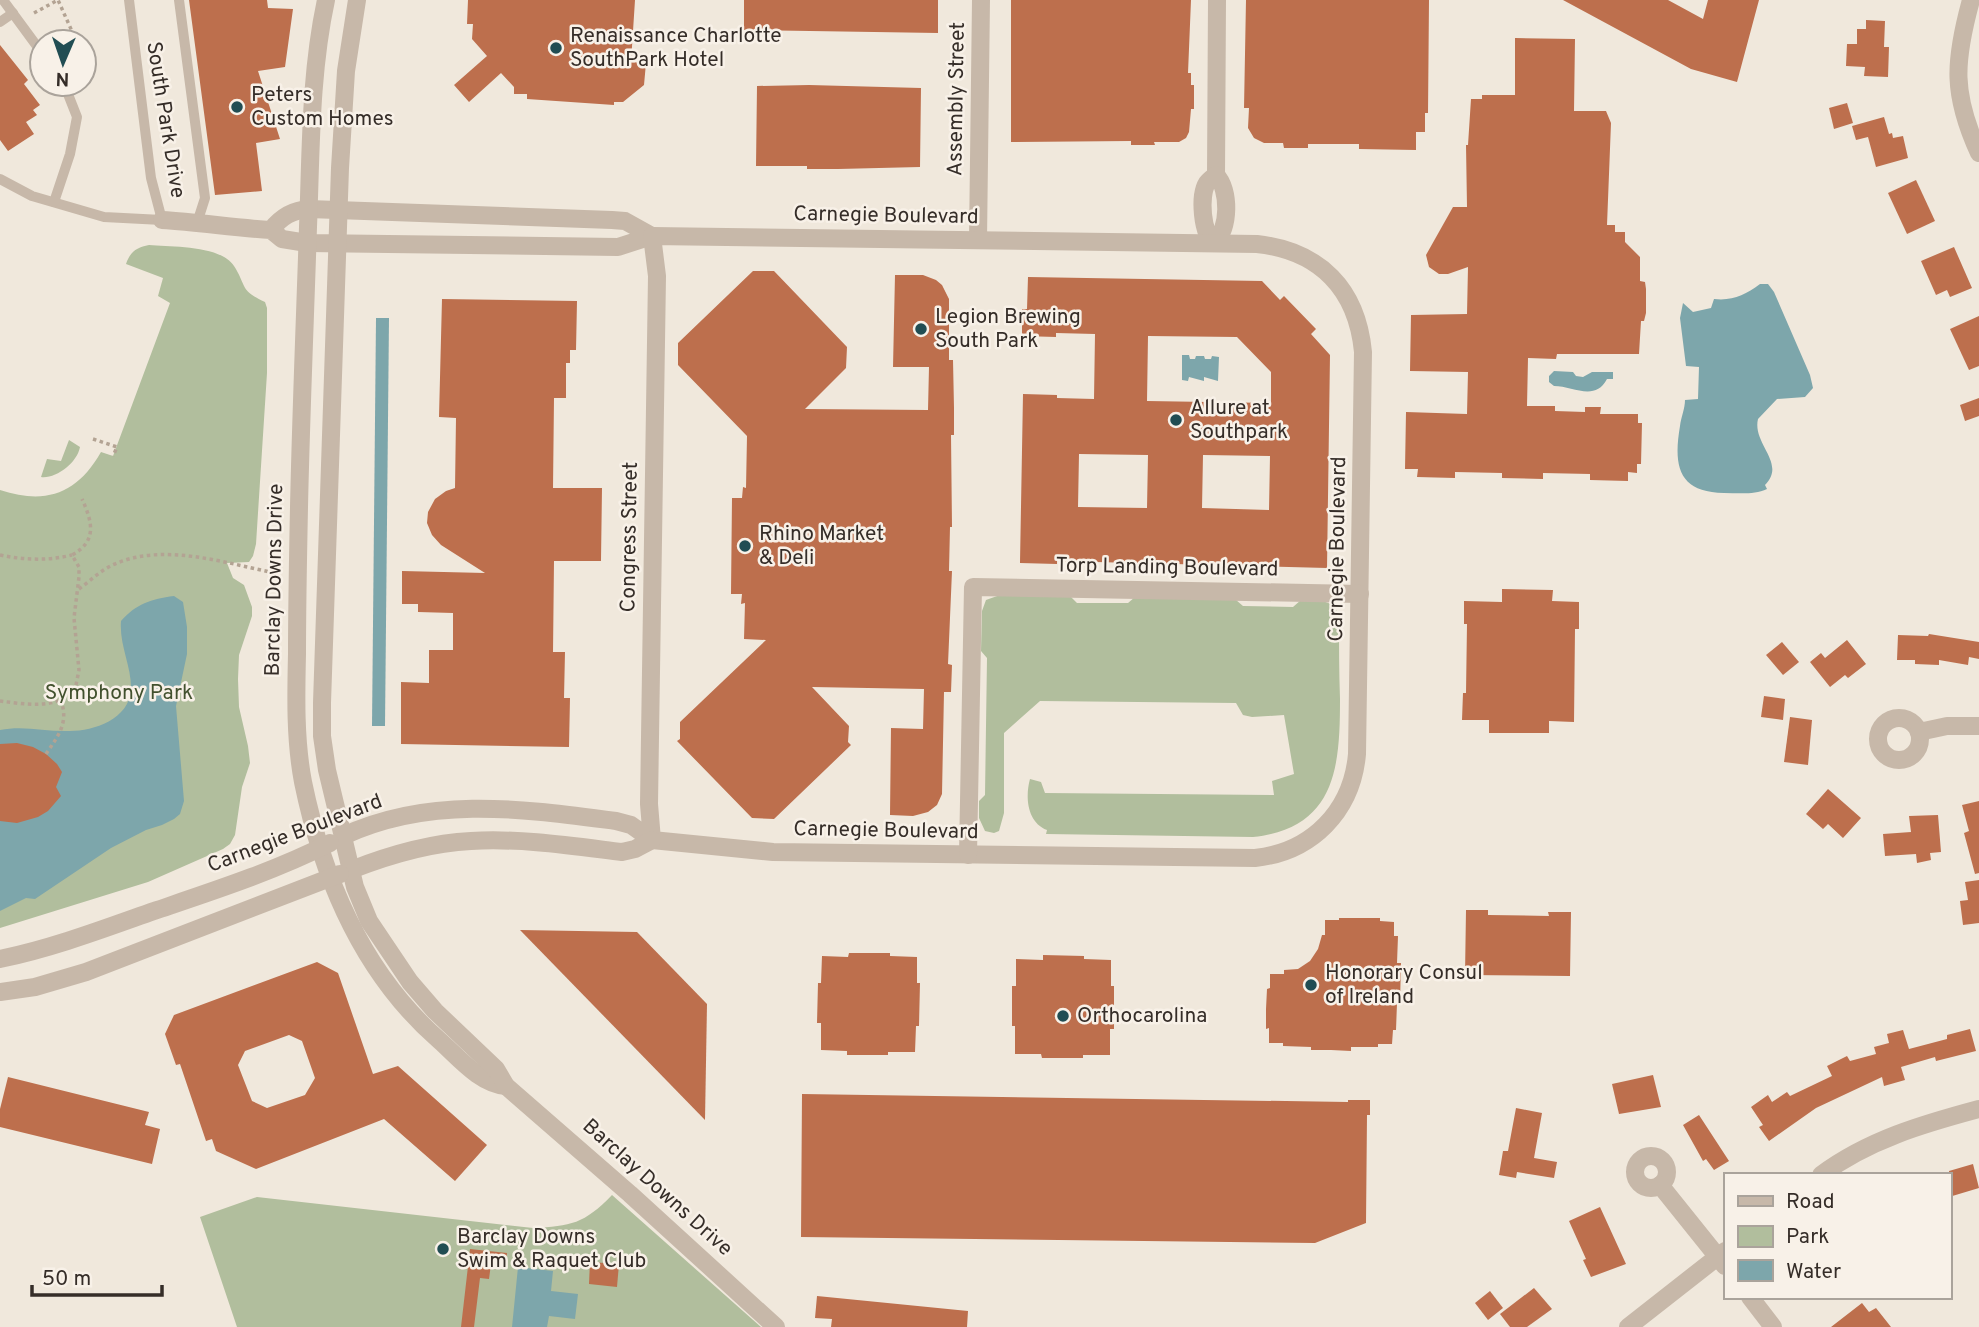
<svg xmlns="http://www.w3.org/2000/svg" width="1979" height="1327" font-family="Overpass,sans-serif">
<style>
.green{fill:#b1be9d}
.water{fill:#7da6ab}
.building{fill:#bd6f4d;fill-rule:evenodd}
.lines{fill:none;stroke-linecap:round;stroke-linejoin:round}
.path{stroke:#b3a393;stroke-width:3.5;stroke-dasharray:3.5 3.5;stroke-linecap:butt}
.service{stroke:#c7b8a9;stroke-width:10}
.minor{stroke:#c7b8a9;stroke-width:18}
.tertiary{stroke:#c7b8a9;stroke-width:18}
.poi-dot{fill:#214d53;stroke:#f8f1e8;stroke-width:2.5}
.labels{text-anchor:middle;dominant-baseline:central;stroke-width:5;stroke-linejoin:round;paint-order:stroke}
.poi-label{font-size:21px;fill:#352d28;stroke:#f8f1e8;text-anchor:start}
.street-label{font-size:21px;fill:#352d28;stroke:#f8f1e8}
.park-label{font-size:21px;fill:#42512e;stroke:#f8f1e8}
</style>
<rect width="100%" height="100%" fill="#f0e8dc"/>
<g class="green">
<path d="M149,245C172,247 220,245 234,266C247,286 239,290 265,302L267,308V373L256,544L253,556L249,562L227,563L233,578L244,585L252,607V616L239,655L238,679L239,707L248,746L250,763L242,787L235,835L230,844L223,849L148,882L0,928V490C46,505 77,494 101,452L113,456L170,303L158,296L163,278L126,264C130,252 137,247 149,245Z"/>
<path d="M69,440L80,447C77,463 56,479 41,477L47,459L61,461Z"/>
<path d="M1000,595L1070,596L1077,603H1128L1135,597L1236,600L1243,606L1293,607L1301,600C1317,601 1335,598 1339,617C1339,645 1339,672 1340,699C1340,767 1336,828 1253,837L1046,834L1047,830C1027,822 1025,797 1030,779L1041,782L1045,793L1274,795L1272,781L1294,774L1284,715L1252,717L1243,715L1236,703L1040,701L1004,733V813L999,831L994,833L985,831L979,818V801L985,795L987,658L981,651L982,611L986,600Z"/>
<path d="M612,1195L761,1327H237L200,1217L257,1197L533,1228C571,1226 584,1224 612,1195Z"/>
</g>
<g class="water">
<path d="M1760,284H1768L1774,292L1810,375L1813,388L1805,397L1777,399L1758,419C1752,444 1787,463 1765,485L1767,489C1754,495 1739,493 1724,493C1679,492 1673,467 1680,426C1681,417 1685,409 1685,400L1698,399L1699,367L1686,366L1680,318L1683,303L1693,312L1711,308L1714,299C1733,301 1745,295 1760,284Z"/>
<path d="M376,318H389L385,726H372Z"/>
<path d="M1182,355H1189L1190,359H1195L1196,356H1204L1205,359H1211L1212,356L1219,357L1218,381L1204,377V381L1189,377L1188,381L1182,380Z"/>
<path d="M1554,371L1573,372L1576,376L1583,377L1592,372H1613V379H1607C1595,402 1573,386 1554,386L1549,382V376Z"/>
<path d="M174,596L183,602L187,627V654L176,706L184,801L180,814L174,819L162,825L146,830L111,848L35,899L26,898L0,911V730C24,725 46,732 70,731C94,731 129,719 131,690C132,667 119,645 121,621C136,604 151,599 174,596Z"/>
<path d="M518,1267L553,1271L551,1291L578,1294L575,1319L549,1316L547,1327H512Z"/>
</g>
<g class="building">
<path d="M189,0H267L268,8L293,9L285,67L258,71L280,139L256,143L262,191L215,195Z"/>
<path d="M468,0H635L631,62L646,63L644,85L623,102H614V105L527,99V94H514V87L501,73L469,102L454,85L487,56L472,39L473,24H467Z"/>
<path d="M744,0H938V33L744,30Z"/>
<path d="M1011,0H1191L1188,73H1191V85H1194V109H1191L1189,132L1186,138L1179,142H1154L1155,145H1131V141L1011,142Z"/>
<path d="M1246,0H1429L1428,113H1425V132H1416V150L1359,149V144H1308V148H1284L1283,143H1264L1254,138L1248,128L1249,108H1244Z"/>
<path d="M1563,0H1668L1703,19L1708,0H1759L1737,82L1691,69Z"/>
<path d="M1866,20L1885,21L1884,47H1889L1888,77L1864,76L1865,67L1846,66L1847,44H1857V29H1866Z"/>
<path d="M1515,38L1575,39L1574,111H1606L1611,123L1607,225H1615V232H1625V242L1640,257V281L1645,282L1646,289V313L1644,321H1641L1639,354H1557L1556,359L1528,358L1527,406H1555V411L1585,412V407H1601L1600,414H1638V423H1642L1641,464H1637V473L1628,472V481L1590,480V474L1543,473V479L1502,478V473L1455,472V478L1417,477L1418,469H1405L1406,412L1467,414L1468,372L1410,371L1411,315L1467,314L1468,267L1448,274H1439L1429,267L1426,255L1453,207H1467L1466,145H1468L1471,99H1482V95H1515Z"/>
<path d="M0,45L28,80L24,84L40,105L33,110L37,115L26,122L34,134L8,151L0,140Z"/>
<path d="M809,85L921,88L920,167L838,169H807V166H756L757,86Z"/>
<path d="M1847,103L1853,123L1834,129L1829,108Z"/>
<path d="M1884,117L1889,134L1892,133L1893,138L1903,136L1908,158L1876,167L1868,137L1856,140L1852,126Z"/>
<path d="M1916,180L1935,221L1907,234L1888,193Z"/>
<path d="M1954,247L1972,288L1950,297L1947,290L1936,295L1921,261Z"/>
<path d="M753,271H774L847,347L846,368L805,409L928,410L929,367H893L895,275H923L936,280L942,285L949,299V360H953L954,408V435H951L952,527H950L949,571H952L948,664L952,665L951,692H944L942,794L937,805L928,812L913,816L890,815L891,728L923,729L924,689L812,687L849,726L848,742L851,745L774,819L752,818L677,741L680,739V722L766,640L744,639L745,603L741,604L742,594H731L732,498H742L743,487L746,488L747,436L678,365V343Z"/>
<path d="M1028,277L1262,281L1280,300L1284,296L1316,329L1311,334L1330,355L1327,568L1057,561V564L1020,563L1023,394L1057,395V398L1094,399L1095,334L1056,333V337L1022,336V309H1027ZM1148,336L1237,337L1271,372V403L1147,401ZM1079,454L1148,455L1147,508L1078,507ZM1203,455L1270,456L1269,510L1202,508Z"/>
<path d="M442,299L577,301L576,350H570V363H566V398H554L553,488H602L601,561H554L553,652H565L564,698H570L569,747L401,744V682L429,683V650H453V613L418,612V604H402V571L485,573L441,545L432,535L427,523L428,512L435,499L446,491L455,488L456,418L439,417Z"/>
<path d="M1979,316V366L1969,370L1950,329Z"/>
<path d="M1979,398V416L1965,421L1960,405Z"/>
<path d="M1502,589L1553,590L1552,601L1579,602V629H1575L1574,722L1549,721V733H1489V720H1462L1463,693H1466L1467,624H1464V601L1502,602Z"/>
<path d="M1929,634L1979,642V659L1969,657L1968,665L1939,660V665L1915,664V660H1897L1898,635L1928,636Z"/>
<path d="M1847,640L1866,664L1848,678L1845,675L1830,687L1810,662L1821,653L1825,658Z"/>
<path d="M1782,642L1799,662L1783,675L1766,655Z"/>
<path d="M1764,696L1785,699L1783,720L1761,717Z"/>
<path d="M1790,717L1812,720L1808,765L1784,762Z"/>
<path d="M17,743L33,747L46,754L57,764L62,772L56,787L61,796L48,811L38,817L17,823L0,821V744Z"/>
<path d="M1828,789L1861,818L1843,838L1828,824L1823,829L1806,814Z"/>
<path d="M1979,801V873L1975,874L1964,833L1969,831L1962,805Z"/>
<path d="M1938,815L1941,852L1930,853L1931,860L1917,863L1916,854L1885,856L1883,834L1911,832L1909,816Z"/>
<path d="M1979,880V923L1963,925L1960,901L1968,900L1965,882Z"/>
<path d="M1466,910H1488V915L1549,916L1548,912H1571L1570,976L1465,975Z"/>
<path d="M1339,918H1380V921L1394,922V936H1398L1397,963H1401L1400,1003H1397L1396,1030H1393L1392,1044H1378V1047H1351V1051L1331,1050H1311V1047L1283,1046V1043H1269V1028L1266,1029V1009L1267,989L1270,988V974H1284V970L1298,969L1310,961L1318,949L1322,935H1325V920H1339Z"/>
<path d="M520,930L637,932L707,1004L705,1120Z"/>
<path d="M849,953H890V956L917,957V983H920L919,1026H916L915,1052H888V1055H847V1051L821,1050V1023H817L818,983H821L822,956L848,957Z"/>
<path d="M1043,955L1084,956V959L1111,960V986H1114V1029H1110V1055H1083V1058H1042L1041,1054H1015V1026H1012V986H1016V959L1043,960Z"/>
<path d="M317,962L338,973L373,1074L398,1066L487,1145L455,1181L384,1119L256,1169L216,1151L212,1139L206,1141L180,1064L176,1065L165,1034L174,1015ZM289,1035L302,1041L315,1078L305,1095L267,1108L252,1101L238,1065L245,1051Z"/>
<path d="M1970,1029L1976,1051L1936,1061L1935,1057L1901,1067L1905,1080L1884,1086L1882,1077L1816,1108L1769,1141L1759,1127L1763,1125L1751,1107L1768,1095L1772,1102L1787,1092L1790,1096L1832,1076L1827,1066L1847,1056L1850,1061L1876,1054L1874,1047L1889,1043L1887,1034L1903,1030L1909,1049L1947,1039V1035Z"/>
<path d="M1653,1075L1661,1107L1619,1114L1612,1084Z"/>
<path d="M8,1077L149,1112L145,1125L160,1129L152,1164L0,1127V1109Z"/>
<path d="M802,1094L1348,1102V1100H1370V1115H1367L1366,1223L1315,1243L801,1237Z"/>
<path d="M1516,1108L1542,1113L1534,1158L1557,1162L1554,1178L1517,1172L1516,1178L1499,1175L1503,1151H1508Z"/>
<path d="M1699,1115L1729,1161L1714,1170L1706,1159L1703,1161L1683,1125Z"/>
<path d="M1973,1164L1979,1188L1949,1197V1171Z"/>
<path d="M1600,1207L1626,1264L1591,1277L1583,1260L1586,1259L1569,1221Z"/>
<path d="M470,1249L507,1253L506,1266L491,1264L489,1279L480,1278L474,1327H461Z"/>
<path d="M590,1262L619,1264L617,1287L589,1284Z"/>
<path d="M1534,1288L1552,1309L1527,1327H1510L1500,1314Z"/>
<path d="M1490,1291L1503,1308L1488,1320L1475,1303Z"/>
<path d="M817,1296L968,1311L967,1327H831L832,1319L815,1318Z"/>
<path d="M1862,1303L1869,1312L1876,1308L1891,1327H1831Z"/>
</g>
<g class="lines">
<g class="path">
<path d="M34,13L58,0L75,38"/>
<path d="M93,439L117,447L113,456"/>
<path d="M0,555C24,560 48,561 72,555"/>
<path d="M79,589C90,581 102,569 115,564C162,543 222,562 270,572"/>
<path d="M0,701C24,704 57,710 75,690L79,670L74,618L79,577V567L72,555C98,541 92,521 82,499"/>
<path d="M46,754C58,736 69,723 61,701"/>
</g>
<g class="service">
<path d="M3,0L42,53"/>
<path d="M179,0L205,198L197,223"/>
<path d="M0,22L13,13"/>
<path d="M0,179L32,196L104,217L162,220L151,178L129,0"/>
<path d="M54,202L70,154L77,117L64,84"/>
</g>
<g class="minor">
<path d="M1971,0C1954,62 1952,94 1979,153"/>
<path d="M1216,175L1217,0"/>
<path d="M1216,175C1230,189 1230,230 1214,243C1202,234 1199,196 1207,183C1209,180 1212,178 1216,175Z"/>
<path d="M162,220C199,222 234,228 271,230L282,239L307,243L618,247L652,236L625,221L612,220L309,209C292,210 281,217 271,230"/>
<path d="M978,240L981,0"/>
<circle cx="1899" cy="739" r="21"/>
<path d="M1919,732L1947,726H1979"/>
<path d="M343,836C431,795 523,809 616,821L631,825L652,840L773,852L1255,858C1312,852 1352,811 1357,754L1363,352C1357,289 1320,251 1257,244L652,236L657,276L649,804L652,840"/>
<path d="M968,855L973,587L1360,594"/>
<path d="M351,870C389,855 430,843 471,841C521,838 573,846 622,852L635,849L652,840"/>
<circle cx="1651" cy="1172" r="16"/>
<path d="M1821,1175C1868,1140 1923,1124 1979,1109"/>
<path d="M1660,1185L1725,1266"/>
<path d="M1750,1297L1773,1327"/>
<path d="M1628,1327L1725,1251"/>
</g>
<g class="tertiary">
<path d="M326,0C310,74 311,151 308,227C305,320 301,414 299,507C298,556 297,605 297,654C296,696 295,740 303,782C323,879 364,975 440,1041C459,1058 480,1084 506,1086"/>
<path d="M357,0L346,71L340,168L322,703V736L327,770L355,887L369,921L410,982L435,1011L496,1069L506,1086L630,1194L776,1327"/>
<path d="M0,959C53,948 103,929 154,911C213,891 275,871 330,843"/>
<path d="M0,992L35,987L86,972L340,874"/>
</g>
</g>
<g class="poi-dot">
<circle cx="556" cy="48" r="7"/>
<circle cx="237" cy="107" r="7"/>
<circle cx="921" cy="329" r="7"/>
<circle cx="1176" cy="420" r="7"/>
<circle cx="745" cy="546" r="7"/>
<circle cx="1311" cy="985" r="7"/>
<circle cx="1063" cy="1016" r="7"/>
<circle cx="443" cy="1249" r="7"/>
</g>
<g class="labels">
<g class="poi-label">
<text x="570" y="36">Renaissance Charlotte<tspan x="570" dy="24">SouthPark Hotel</tspan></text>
<text x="251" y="95">Peters<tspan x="251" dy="24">Custom Homes</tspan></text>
<text x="935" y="317">Legion Brewing<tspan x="935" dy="24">South Park</tspan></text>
<text x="1190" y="408">Allure at<tspan x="1190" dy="24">Southpark</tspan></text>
<text x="759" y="534">Rhino Market<tspan x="759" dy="24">&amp; Deli</tspan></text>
<text x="1325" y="973">Honorary Consul<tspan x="1325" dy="24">of Ireland</tspan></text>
<text x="1077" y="1016">Orthocarolina</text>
<text x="457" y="1237">Barclay Downs<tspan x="457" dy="24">Swim &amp; Raquet Club</tspan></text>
</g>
<g class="street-label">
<text transform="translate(957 99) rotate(-89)">Assembly Street</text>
<text transform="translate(165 120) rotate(81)">South Park Drive</text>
<text transform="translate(886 216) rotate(1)">Carnegie Boulevard</text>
<text transform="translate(630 537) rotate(-89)">Congress Street</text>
<text transform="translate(1338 549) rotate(-89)">Carnegie Boulevard</text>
<text transform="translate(1167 568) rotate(1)">Torp Landing Boulevard</text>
<text transform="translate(275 580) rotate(-89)">Barclay Downs Drive</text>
<text transform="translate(886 831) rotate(1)">Carnegie Boulevard</text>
<text transform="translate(295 834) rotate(-21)">Carnegie Boulevard</text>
<text transform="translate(657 1188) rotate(42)">Barclay Downs Drive</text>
</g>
<g class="park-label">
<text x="119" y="693">Symphony Park</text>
</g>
</g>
<rect x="1724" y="1173" width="228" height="126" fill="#f8f1e8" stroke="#aaa39b" stroke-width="2"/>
<rect x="1738" y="1196" width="35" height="10" fill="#c7b8a9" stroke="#aaa39b" stroke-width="2"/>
<text x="1786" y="1208" font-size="21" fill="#352d28">Road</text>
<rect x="1738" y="1226" width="35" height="21" fill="#b1be9d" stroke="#aaa39b" stroke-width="2"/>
<text x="1786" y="1243" font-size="21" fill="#352d28">Park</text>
<rect x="1738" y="1260" width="35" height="21" fill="#7da6ab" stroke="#aaa39b" stroke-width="2"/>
<text x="1786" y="1278" font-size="21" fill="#352d28">Water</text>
<g transform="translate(63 63) rotate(182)"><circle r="33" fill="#f8f1e8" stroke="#aaa39b" stroke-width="2"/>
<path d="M0-5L12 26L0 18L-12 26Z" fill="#214d53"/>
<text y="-10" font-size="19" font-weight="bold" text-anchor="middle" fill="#352d28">N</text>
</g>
<path d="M32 1285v10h130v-10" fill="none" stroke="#352d28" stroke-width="3.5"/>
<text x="42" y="1285" font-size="21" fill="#352d28" stroke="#f8f1e8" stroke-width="5" paint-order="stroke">50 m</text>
</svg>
